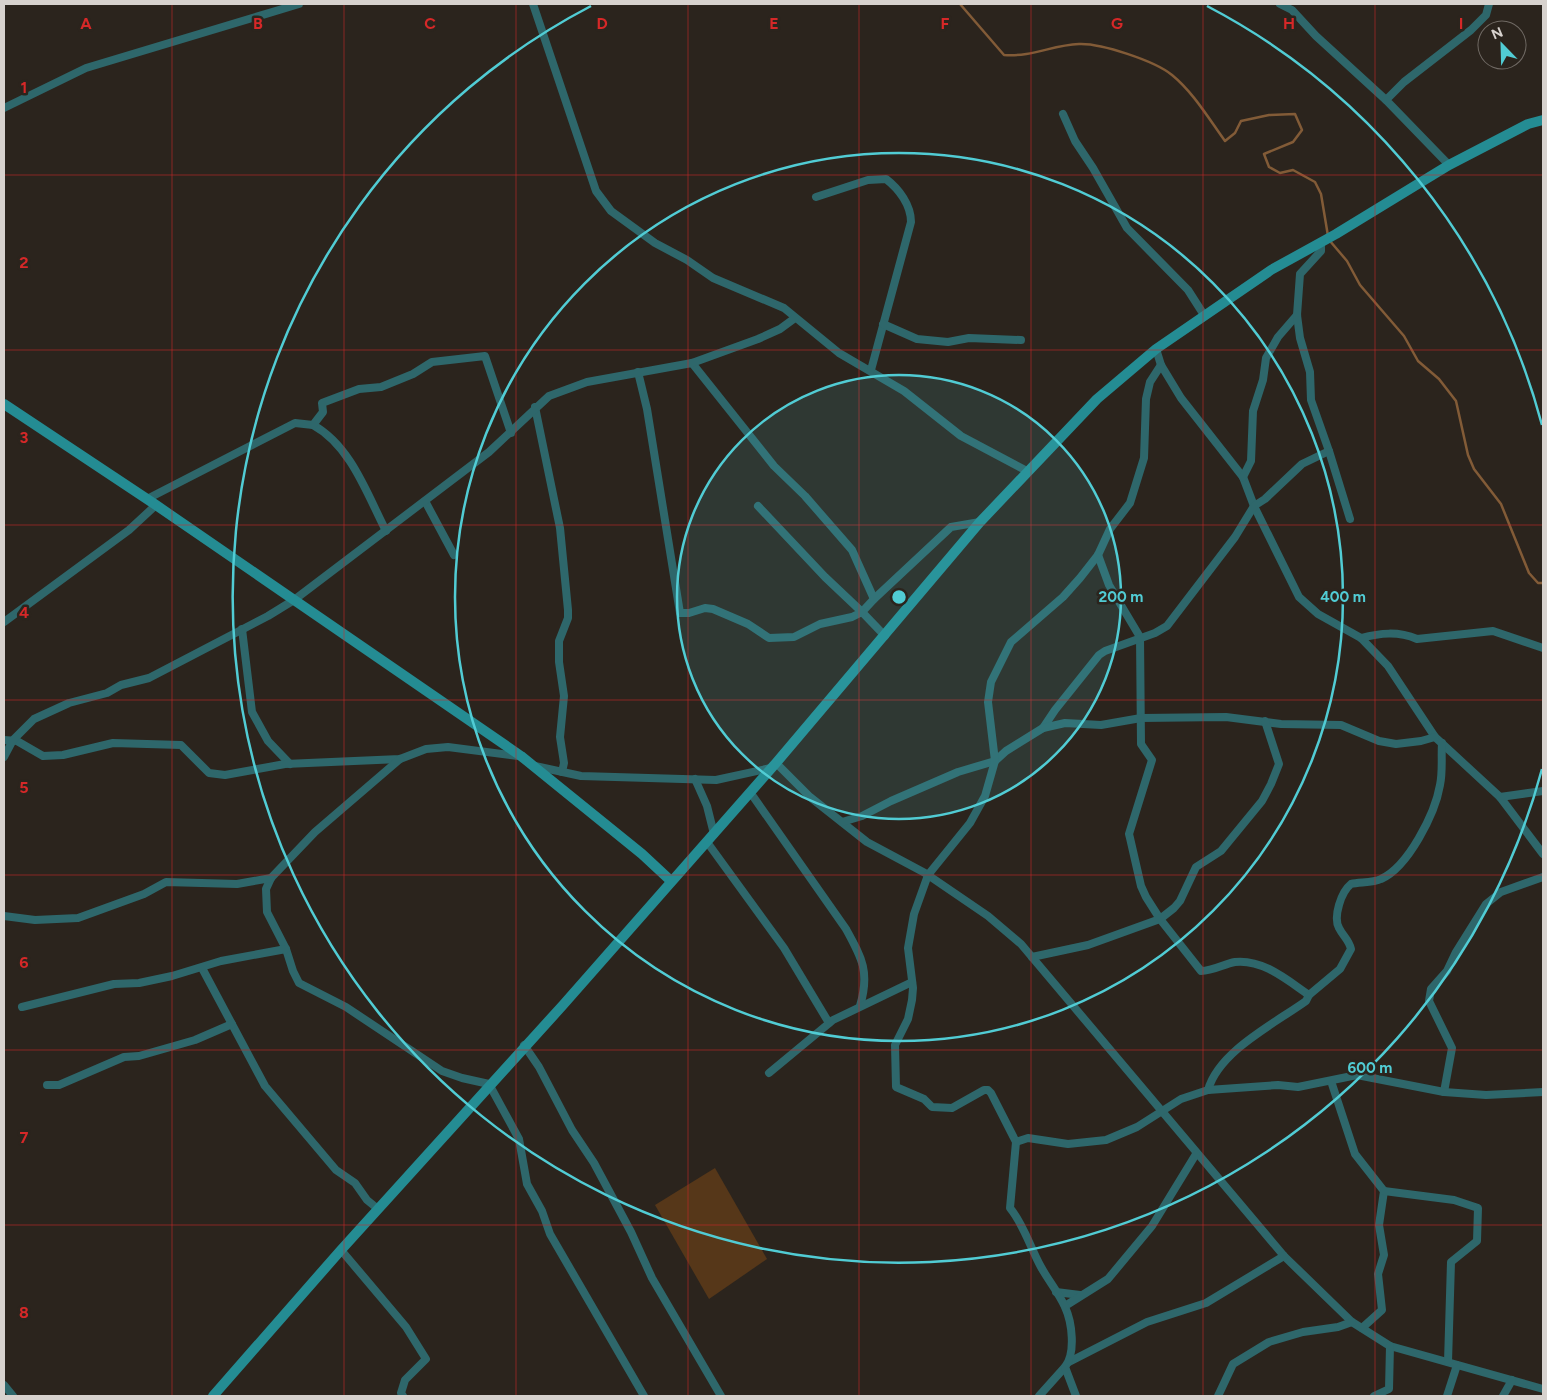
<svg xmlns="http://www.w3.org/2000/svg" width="1547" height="1400" font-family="Figtree,sans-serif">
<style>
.pitch{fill:#563719}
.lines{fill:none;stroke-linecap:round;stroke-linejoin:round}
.stream{stroke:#825b37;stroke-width:2.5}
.street{stroke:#2e676b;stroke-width:8}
.secondary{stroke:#248c93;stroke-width:10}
.grid{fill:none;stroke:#d62828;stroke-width:1;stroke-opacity:0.55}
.ring{fill:none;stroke:#51ccd4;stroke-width:2.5}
.grid-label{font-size:16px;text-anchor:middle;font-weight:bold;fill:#d62828;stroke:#2b241d;stroke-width:5;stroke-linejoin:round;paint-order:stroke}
.centre{fill:#51ccd4;stroke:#2b241d;stroke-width:2.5}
.ring-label{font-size:15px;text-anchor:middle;font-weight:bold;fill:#51ccd4;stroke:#2b241d;stroke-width:5;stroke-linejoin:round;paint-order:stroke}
</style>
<rect width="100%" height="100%" fill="#2b241d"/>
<path class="pitch" d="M715,1168L767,1259L709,1299L655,1205Z"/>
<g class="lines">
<g class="stream">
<path d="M960,4L1004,55C1033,57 1052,45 1079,44C1101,43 1155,61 1172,75C1193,92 1209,119 1225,141L1235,133L1241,121L1269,115L1295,114L1302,130L1293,142L1264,154L1269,167L1280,173L1293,170L1315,182L1321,194L1328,236"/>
<path d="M1330,241L1347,261L1360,285L1404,336L1418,361L1439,379L1456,401L1468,455L1474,469L1501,504L1529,573L1538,583H1543"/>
</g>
<g class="street">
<path d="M533,4L596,191L611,211L655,243L687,260L713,278L784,308L839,353L904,391L961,436L1027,471"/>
<path d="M1280,4L1292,10L1316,36L1386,100"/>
<path d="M4,108L86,68L299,4"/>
<path d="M1063,114L1075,141L1093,168L1127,228L1188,290L1204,315"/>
<path d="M1449,165L1386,100L1404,82L1471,30L1486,15L1489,4"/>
<path d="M816,197L868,180L886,179C899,189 911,205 911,222L871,370"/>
<path d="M883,324L917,339L948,342L969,338L1021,340"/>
<path d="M1156,349L1161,365L1181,398L1243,477L1254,506L1299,597L1318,614L1361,638L1388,666L1435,737L1500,797L1543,854"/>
<path d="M692,363L774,466L805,496L852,550L874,599L862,612L885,636"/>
<path d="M638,372L647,409L680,613H689L705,608L713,609L748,624L769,638L794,637L820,624L852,617L862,612L825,577L758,506"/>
<path d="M535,407L560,528L568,610V618L559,641V662L564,696L560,737L564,763L562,772"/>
<path d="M313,425C351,446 367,494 386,531"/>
<path d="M1329,451L1350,519"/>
<path d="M1243,477L1251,461L1253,411L1263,380L1266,358L1278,337L1297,315"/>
<path d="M147,499L295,423L313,425L323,412L322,403L359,389L381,387L413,374L432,362L485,356L511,433"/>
<path d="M425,501L454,555"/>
<path d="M1098,555L1109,585L1140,637L1141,744L1152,760L1129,834L1130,838L1141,886L1146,897L1160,919L1201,971C1213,971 1224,964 1235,962C1263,959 1287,980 1309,995L1306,1001C1274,1024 1219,1051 1208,1090"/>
<path d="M874,599L951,527L980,522"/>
<path d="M4,622L129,530L156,505"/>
<path d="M242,629L252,712L268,741L290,764"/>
<path d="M1361,638C1380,633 1398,631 1417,639L1493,631L1543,648"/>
<path d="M1043,728L1055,710L1099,655L1105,651L1155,633L1167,626L1235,537L1254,506L1265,499L1302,464L1329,451L1311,400L1310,372L1300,338L1297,315L1300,274L1321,251V242"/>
<path d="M4,740L17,741L43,756L63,755L113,743L181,745L209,773L225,775L285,764L400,759L426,749L448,747L518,756"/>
<path d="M4,757L13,740L34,719L69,703L107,693L121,685L149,678L268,616L294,600L489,452L549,396L587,382L692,363L758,339L780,329L795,318"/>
<path d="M400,759L315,832L271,878L266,889L267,912L286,949L293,971L299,983L346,1007L442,1071L462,1078L489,1084L519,1139L527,1184L542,1211L550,1234L644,1396"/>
<path d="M776,763L810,797L867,842L925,873L988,916L1021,944L1284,1256L1352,1322L1390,1346L1543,1389"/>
<path d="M535,766L581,776L716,780L771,768"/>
<path d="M695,779L707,806L714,834"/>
<path d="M750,792L846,929C862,958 870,972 860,1006"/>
<path d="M1500,797L1543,791"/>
<path d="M842,822L862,816L891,801L958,772L995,761L1006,751L1043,728L1065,723L1101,725L1141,718L1226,717L1281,724L1341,725L1379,741L1396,744L1421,741L1435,737"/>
<path d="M707,842L784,948L829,1023"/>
<path d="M4,916L35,920L78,918L144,894L166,882L237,884L271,878"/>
<path d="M1032,957L1088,945L1160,919L1174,908L1180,901L1196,867L1221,851L1262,801L1271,784L1279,764L1265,721"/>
<path d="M202,968L265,1086L336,1170L355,1183L367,1200L378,1209"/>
<path d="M1309,995L1340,969L1351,949C1349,940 1343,936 1339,928C1333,917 1341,892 1351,884C1360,882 1373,883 1381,879C1408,867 1435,814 1440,785C1443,771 1441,757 1442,743"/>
<path d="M22,1007L114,984L139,983L172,976L221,961L286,949"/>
<path d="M524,1045L539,1067L572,1130L594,1163L631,1232L652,1278L721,1396"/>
<path d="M769,1073L833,1020L912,982"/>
<path d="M1331,1081L1355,1154L1384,1191L1379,1225L1384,1255L1378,1274L1382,1310L1362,1328"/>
<path d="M47,1085H59L124,1057L139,1056L195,1040L232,1024"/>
<path d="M1444,1092L1452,1048L1429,1001L1431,989L1447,971L1456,952L1486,904L1501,892L1543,877"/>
<path d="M1016,1142L1028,1138L1068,1144L1106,1140L1137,1127L1181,1099L1208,1090L1278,1085L1298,1087L1357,1075L1444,1092L1486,1095L1543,1092"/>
<path d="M1384,1191L1454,1200L1478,1208L1477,1241L1451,1262L1448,1362"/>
<path d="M341,1250L406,1327L426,1359L405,1380L401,1393L403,1396"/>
<path d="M1056,1292L1080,1295"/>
<path d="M1065,1306L1108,1279L1152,1226L1196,1154"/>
<path d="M1069,1362L1147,1322L1206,1303L1284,1256"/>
<path d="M4,1385L13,1396"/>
<path d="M1039,1396L1065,1367"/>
<path d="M1076,1396L1065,1367C1076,1353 1072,1322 1065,1307C1059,1293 1048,1280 1041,1267C1030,1247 1024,1225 1010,1208L1016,1142L991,1093L988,1090H984L952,1108L932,1107L924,1099L896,1087L895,1045L908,1019L912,1000L913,988L908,948L914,914L928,875L970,823L985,796L995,761L988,702L991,682L1011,642L1063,597L1080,578L1098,555L1110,529L1130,503L1144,458L1146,399L1150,382L1161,365"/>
<path d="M1218,1396L1233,1364L1269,1342L1303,1332L1338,1327L1352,1322"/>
<path d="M1374,1396L1389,1389L1390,1346"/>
<path d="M1447,1396L1457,1365"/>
<path d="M1503,1396L1512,1380"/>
</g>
<g class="secondary">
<path d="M4,404L156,505L521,756L642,854L671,881"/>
<path d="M213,1396L341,1250L563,1005L776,763L980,522L1097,399L1156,349L1271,270L1336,234L1449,165L1528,124L1543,120"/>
</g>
</g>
<path class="grid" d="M172,4V1396M344,4V1396M516,4V1396M688,4V1396M859,4V1396M1031,4V1396M1203,4V1396M1375,4V1396M4,175H1543M4,350H1543M4,525H1543M4,700H1543M4,875H1543M4,1050H1543M4,1225H1543"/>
<circle cx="899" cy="597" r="222" fill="#51ccd4" fill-opacity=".12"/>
<g class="ring">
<circle cx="899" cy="597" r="222"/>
<circle cx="899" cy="597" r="444"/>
<path d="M1542 769A666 666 0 1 1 591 6M1207 6A666 666 0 0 1 1542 425"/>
</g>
<g class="grid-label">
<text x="86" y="29">A</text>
<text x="258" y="29">B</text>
<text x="430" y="29">C</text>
<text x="602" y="29">D</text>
<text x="774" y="29">E</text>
<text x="945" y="29">F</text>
<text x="1117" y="29">G</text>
<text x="1289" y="29">H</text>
<text x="1461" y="29">I</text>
<text x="24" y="93">1</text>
<text x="24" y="268">2</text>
<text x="24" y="443">3</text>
<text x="24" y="618">4</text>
<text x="24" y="793">5</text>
<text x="24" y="968">6</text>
<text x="24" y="1143">7</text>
<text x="24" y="1318">8</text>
</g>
<circle cx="899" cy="597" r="8" class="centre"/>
<g class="ring-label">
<text x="1121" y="602">200 m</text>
<text x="1343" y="602">400 m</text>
<text x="1370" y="1073">600 m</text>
</g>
<rect width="1547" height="1400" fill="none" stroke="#d7d2ce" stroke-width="10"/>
<g transform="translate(1502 45) rotate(337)"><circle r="24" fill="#2b241d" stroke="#706a64"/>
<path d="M0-4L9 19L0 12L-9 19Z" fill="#51ccd4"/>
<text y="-8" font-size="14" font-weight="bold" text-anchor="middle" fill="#d7d2ce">N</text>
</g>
</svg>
